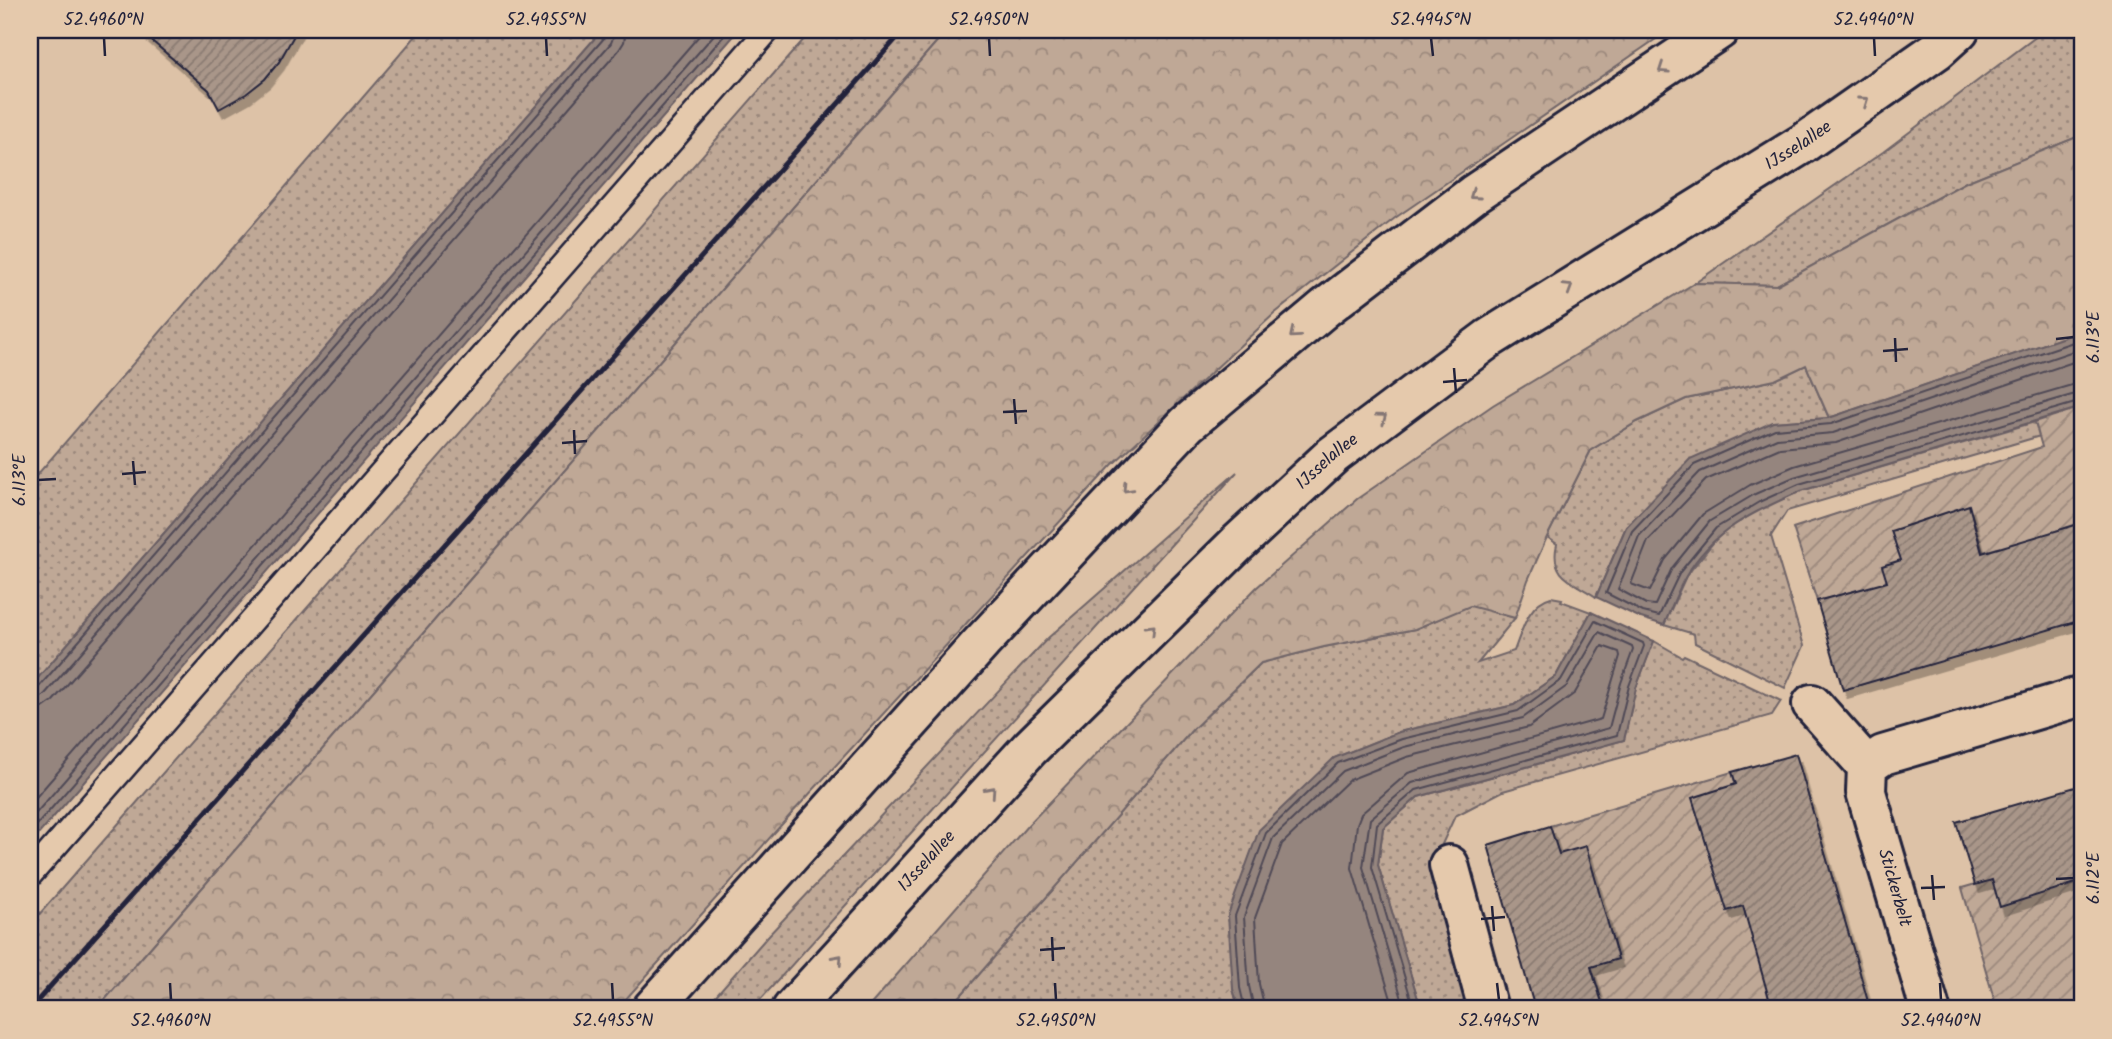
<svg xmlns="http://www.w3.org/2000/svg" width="2112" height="1039" font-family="Kalam,sans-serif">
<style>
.grass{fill:url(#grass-dots);stroke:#706568;stroke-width:2}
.forest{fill:url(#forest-crowns);stroke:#706568;stroke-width:2}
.garden{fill:url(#garden-furrows);stroke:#706568;stroke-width:2}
.water{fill:#95857e;stroke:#675d63;stroke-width:2}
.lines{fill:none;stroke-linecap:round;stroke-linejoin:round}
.shore{stroke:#504a56;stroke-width:2}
.building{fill:url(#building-hatch);stroke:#22223b;stroke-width:2;filter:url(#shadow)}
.lane-casing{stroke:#22223b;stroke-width:28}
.street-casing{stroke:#22223b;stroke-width:44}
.primary-casing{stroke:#22223b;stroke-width:44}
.lane{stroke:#e5c9ac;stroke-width:23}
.street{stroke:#e5c9ac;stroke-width:38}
.primary{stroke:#e5c9ac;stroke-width:38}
.rail{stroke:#22223b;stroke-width:5}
.oneway{stroke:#847674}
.ticks{fill:none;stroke:#22223b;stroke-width:2.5}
.labels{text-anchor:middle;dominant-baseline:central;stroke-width:7;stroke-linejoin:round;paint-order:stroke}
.street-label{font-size:18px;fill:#22223b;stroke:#e5c9ac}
.neatline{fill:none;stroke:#22223b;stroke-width:2.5}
.ticks-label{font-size:18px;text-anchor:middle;fill:#22223b}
</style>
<defs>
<pattern id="grass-dots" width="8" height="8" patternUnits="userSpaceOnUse" patternTransform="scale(1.75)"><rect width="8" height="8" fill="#bfa896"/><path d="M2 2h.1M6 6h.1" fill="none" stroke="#9b887c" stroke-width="1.8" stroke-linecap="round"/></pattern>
<pattern id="forest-crowns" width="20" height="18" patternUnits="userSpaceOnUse" patternTransform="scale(1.75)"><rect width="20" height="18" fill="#bfa896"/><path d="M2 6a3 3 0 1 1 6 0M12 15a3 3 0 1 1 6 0" fill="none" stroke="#9b887c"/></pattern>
<pattern id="garden-furrows" width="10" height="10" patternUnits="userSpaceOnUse" patternTransform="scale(1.75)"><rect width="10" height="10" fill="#bfa896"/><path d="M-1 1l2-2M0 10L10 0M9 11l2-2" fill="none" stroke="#9b887c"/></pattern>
<pattern id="building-hatch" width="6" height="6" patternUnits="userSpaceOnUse" patternTransform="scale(1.75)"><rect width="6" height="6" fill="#a99689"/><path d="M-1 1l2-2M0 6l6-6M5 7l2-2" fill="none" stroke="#897a71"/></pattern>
<filter id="shadow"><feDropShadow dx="4.5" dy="8" stdDeviation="0" flood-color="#0004"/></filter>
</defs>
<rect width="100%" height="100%" fill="#ddc2a7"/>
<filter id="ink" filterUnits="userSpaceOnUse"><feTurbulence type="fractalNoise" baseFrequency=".0143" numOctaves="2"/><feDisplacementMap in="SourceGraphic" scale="14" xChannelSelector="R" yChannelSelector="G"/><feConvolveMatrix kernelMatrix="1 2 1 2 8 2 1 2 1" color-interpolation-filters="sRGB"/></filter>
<g filter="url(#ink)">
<g class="grass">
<path d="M421,30H602L30,687V483Z"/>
<path d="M812,30H947L97,1009H30V925Z"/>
<path d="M2045,30H2082V135L1966,182L1777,285L1695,283L1883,152Z"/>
<path d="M1806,365L1829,418L1773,422L1626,527L1596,597C1574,582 1549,577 1557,544L1547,537L1591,450L1637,422L1686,399L1775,380Z"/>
<path d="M2035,422L2040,436L1787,511L1771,536L1804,646L1785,688L1695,643L1694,634L1664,625L1686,576L1721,533L1762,508L1801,491Z"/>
<path d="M1237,472L752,1009H704L767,937L1048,638Z"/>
<path d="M1551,597L1562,599L1561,601L1591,612L1556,676L1514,705L1399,732L1334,758L1233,989L1239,1009H949L1192,730L1261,663L1324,647L1415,629L1470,605L1515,618L1478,663L1514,651C1522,631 1528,603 1551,597Z"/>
<path d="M1654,641L1682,657L1684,655L1781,701L1772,715L1503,791L1455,816L1431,868L1470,1009H1421L1378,865L1383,828L1418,797L1624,740L1636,688Z"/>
</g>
<g class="forest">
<path d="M947,30H1669L1395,218L1274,314L1112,465L792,813L617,1009H97Z"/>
<path d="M2082,135V331L1829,418L1806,365L1775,380L1686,399L1637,422L1591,450L1547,537L1528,580L1515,618L1470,606L1415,629L1324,647L1261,663L1192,730L949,1009H867L1028,825L1256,588L1357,499L1493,405L1695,283L1777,285L1966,182Z"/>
</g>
<g class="garden">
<path d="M2082,407V530L2080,523L2050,533L2058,558L2006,573L1998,548L1983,552L1972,515L1958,518L1915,572L1886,581L1893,607L1841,622L1833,597L1817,601L1793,528L2042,447L2035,422Z"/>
<path d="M1732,772L1802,1009H1604L1550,826Z"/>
<path d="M2059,860L2066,887L2082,882V1009H1997L1962,888Z"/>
</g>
<g class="water">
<path d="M602,30H739L30,844V687Z"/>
<path d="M2082,331V407L1801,491C1754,512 1714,529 1686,576C1677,591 1671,609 1664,625L1641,618L1596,597L1626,527L1690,459L1773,422L1829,418Z"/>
<path d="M1591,612L1654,641L1636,688L1624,740L1418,797L1383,828L1378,865L1421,1009H1239L1233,989L1228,915L1259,830L1334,758L1399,732L1514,705L1556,676Z"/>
</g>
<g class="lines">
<g class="shore">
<path d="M2082,339L1831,424L1775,429L1694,465L1632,531L1606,593L1643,612L1659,616L1680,572L1716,528L1759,502L1799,484L2082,401"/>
<path d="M2082,348L1833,433L1777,438L1700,472L1639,536L1618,589L1646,604L1655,605L1672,568L1710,521L1755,494L1794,477L2082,392"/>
<path d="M2082,359L1836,443L1780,448L1706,480L1648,541L1631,584L1650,591L1665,560L1703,514L1750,485L1794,466L2082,382"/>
<path d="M30,691L38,688L605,37L607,30"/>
<path d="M30,700L39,699L45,694L611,43L616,30"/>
<path d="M30,711L43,708L53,701L619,50L624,42L626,30"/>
<path d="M30,804L704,30"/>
<path d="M30,820L718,30"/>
<path d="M30,833L729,30"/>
<path d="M1245,1009L1240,988L1235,916L1266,833L1338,763L1402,739L1518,711L1561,680L1595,621L1643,643L1644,646L1629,686L1617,735L1416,790L1377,824L1372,867L1414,1009"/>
<path d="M1254,1009L1249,986L1244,917L1273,838L1343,771L1404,747L1523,718L1567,686L1599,632L1632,647L1633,650L1621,683L1609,728L1412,783L1370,819L1363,867L1405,1009"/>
<path d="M1265,1009L1259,984L1255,918L1282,844L1349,780L1407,757L1529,727L1575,693L1602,646L1619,652L1620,656L1601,719L1408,773L1361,814L1357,824L1352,868L1394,1009"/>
</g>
</g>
<g class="building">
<path d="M139,30H297L279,62L265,79L246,94L219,109L209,90Z"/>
<path d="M1969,505L1982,553L2082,523V620L1843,690L1817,601L1887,582L1882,566L1901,560L1891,531Z"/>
<path d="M1796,754L1857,962L1870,1009H1772L1743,906L1727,911L1692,798L1736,784L1732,772Z"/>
<path d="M2082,785V881L2000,907L1992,880L1975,885L1956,822Z"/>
<path d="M1550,826L1559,854L1586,846L1618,959L1591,967L1604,1009H1535L1488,845Z"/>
</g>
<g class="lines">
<defs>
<path id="lane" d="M30,875L768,30"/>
<g id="street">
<path d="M1812,704L1867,766"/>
<path d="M1449,865L1488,1009"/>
<path d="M1930,1009L1866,792L1867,766L1883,755L2082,696"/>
</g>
<g id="primary">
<path d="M652,1009L982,642L1187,424L1325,308L1474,194L1719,30"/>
<path id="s1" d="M792,1009L1030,748L1238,543L1333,455L1488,339L1804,143L1937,50L1959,30"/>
</g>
</defs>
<use href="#lane" class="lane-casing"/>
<use href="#street" class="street-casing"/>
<use href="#primary" class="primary-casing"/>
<use href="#lane" class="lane"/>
<use href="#street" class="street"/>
<use href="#primary" class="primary"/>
<path class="rail" d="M30,1009L904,30"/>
</g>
<defs><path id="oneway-chevron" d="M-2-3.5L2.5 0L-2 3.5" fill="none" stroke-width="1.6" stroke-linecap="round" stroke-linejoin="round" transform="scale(1.75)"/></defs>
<g class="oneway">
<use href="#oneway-chevron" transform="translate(1663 69) rotate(146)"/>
<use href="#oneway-chevron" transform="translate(1864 101) rotate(-35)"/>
<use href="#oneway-chevron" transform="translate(1474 195) rotate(145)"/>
<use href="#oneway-chevron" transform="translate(1568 288) rotate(-32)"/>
<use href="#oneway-chevron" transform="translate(1294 334) rotate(140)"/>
<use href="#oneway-chevron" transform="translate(1382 418) rotate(-37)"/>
<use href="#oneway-chevron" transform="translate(1127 488) rotate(133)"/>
<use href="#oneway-chevron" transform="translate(1151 629) rotate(-45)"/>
<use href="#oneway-chevron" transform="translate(991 791) rotate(-48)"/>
<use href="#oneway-chevron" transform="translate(838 959) rotate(-48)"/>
</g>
</g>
<path class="ticks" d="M104,38L105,56M546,38L547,56M989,38L990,56M1431,38L1433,56M1874,38L1875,56M1895,338L1896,362M2056,339L2074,337M1883,351L1908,349M1454,368L1456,393M1443,382L1467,380M1014,399L1016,424M1003,412L1027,411M574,430L575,454M562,443L587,441M133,461L135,485M122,474L146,472M38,480L56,479M1932,875L1934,900M2056,879L2074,878M1921,888L1945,887M1492,906L1494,931M1481,919L1505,917M1052,937L1053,961M1040,950L1065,948M170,983L171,1000M612,983L613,1000M1055,983L1056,1000M1497,983L1499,1000M1940,983L1941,1000"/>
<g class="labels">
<g class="street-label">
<text stroke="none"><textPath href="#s1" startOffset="1334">IJsselallee</textPath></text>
<text stroke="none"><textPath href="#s1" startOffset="766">IJsselallee</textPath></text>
<text stroke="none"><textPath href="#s1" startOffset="200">IJsselallee</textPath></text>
<text transform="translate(1894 888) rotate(74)">Stickerbelt</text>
</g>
</g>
<rect width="2112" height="1039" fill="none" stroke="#e5c9ac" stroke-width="77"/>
<rect x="38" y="38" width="2036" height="962" class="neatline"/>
<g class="ticks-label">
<text x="104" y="25">52.4960°N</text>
<text x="546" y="25">52.4955°N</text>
<text x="989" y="25">52.4950°N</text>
<text x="1431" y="25">52.4945°N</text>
<text x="1874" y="25">52.4940°N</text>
<text transform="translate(2093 337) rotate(-90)" y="6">6.113°E</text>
<text transform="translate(19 480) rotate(-90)" y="6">6.113°E</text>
<text transform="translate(2093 878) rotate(-90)" y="6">6.112°E</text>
<text x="171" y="1026">52.4960°N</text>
<text x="613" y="1026">52.4955°N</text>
<text x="1056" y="1026">52.4950°N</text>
<text x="1499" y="1026">52.4945°N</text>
<text x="1941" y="1026">52.4940°N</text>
</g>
</svg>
